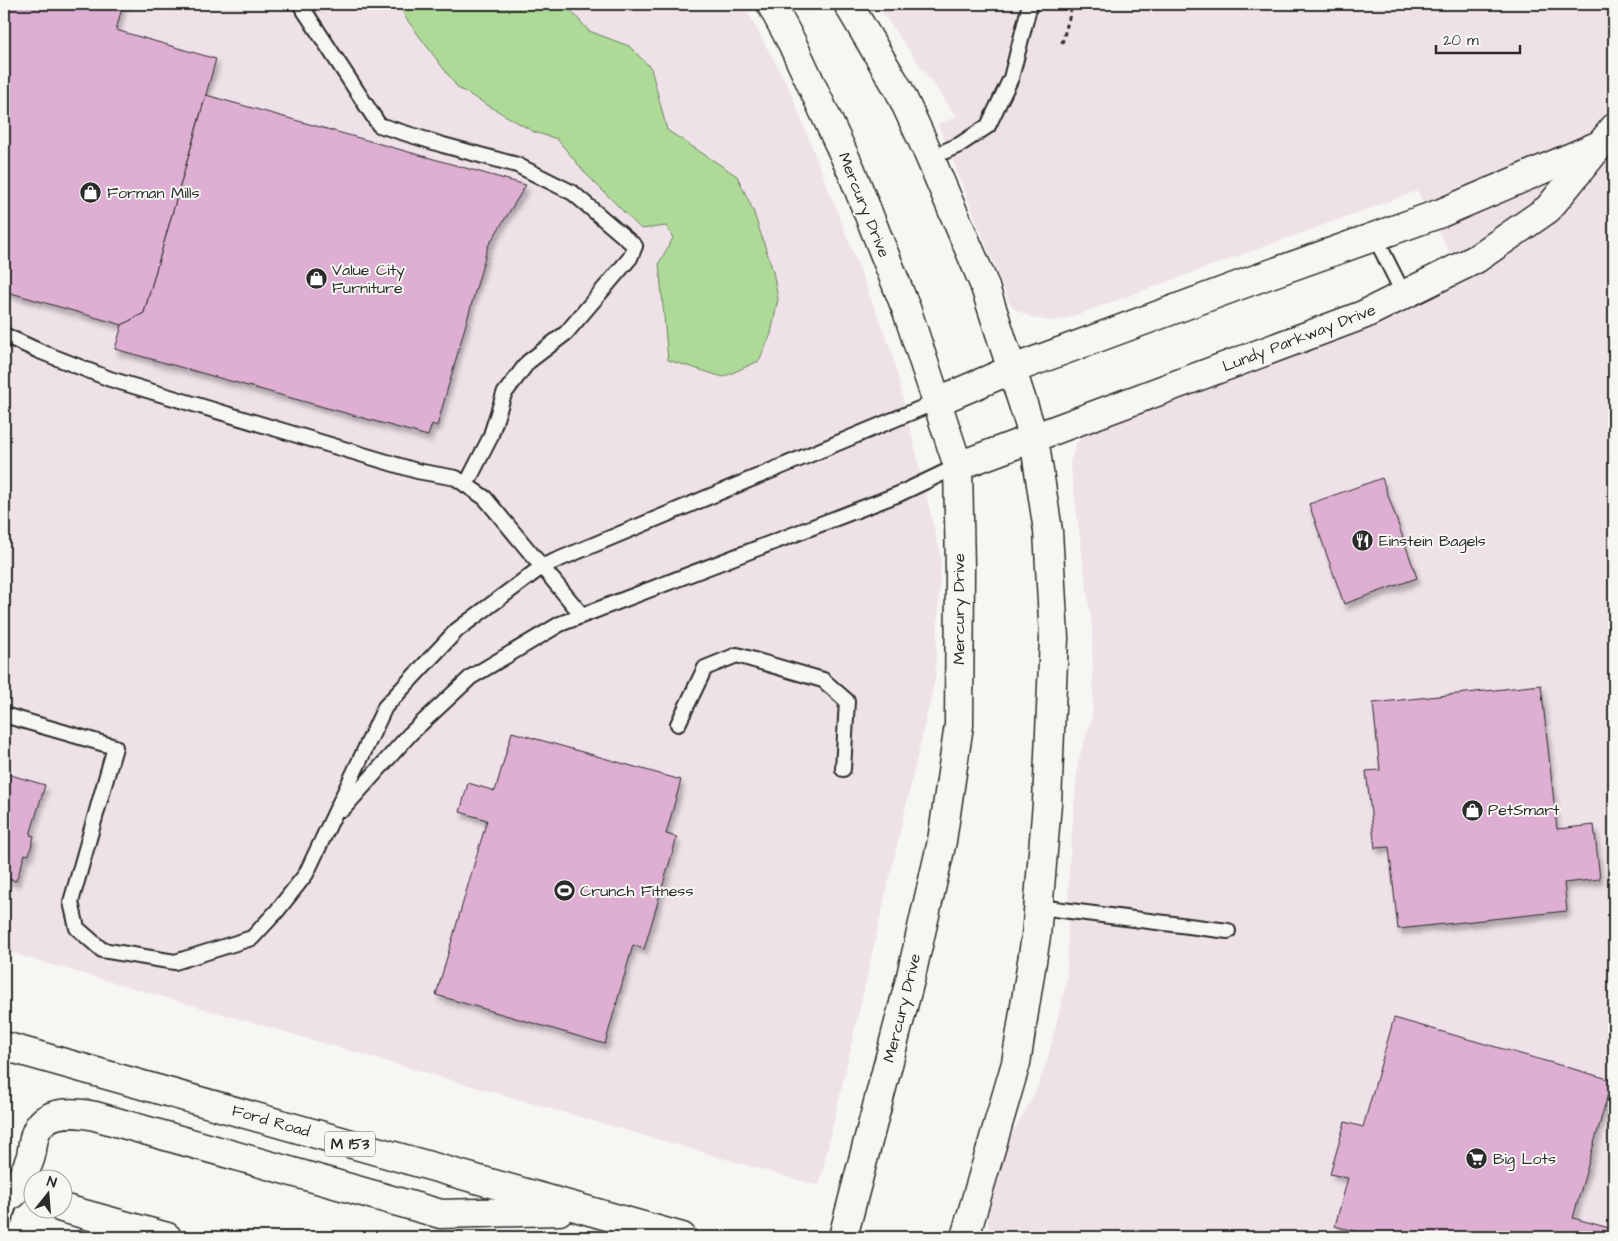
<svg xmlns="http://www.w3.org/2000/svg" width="1618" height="1241" font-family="'Architects Daughter',sans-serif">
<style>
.built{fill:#efe1e8}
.green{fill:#aeda98;stroke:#6c8262}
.building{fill:#deafd2;stroke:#2b2b2b;filter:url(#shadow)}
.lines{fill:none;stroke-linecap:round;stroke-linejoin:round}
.lane-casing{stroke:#2b2b2b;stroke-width:18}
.street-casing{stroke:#2b2b2b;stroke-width:31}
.secondary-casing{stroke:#2b2b2b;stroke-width:31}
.primary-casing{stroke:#2b2b2b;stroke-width:31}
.path{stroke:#2b2b2b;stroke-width:3;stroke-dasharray:4 4;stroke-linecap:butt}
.lane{stroke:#f6f6f2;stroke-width:14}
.street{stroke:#f6f6f2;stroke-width:28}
.secondary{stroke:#f6f6f2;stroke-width:28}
.primary{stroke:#f6f6f2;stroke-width:28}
.labels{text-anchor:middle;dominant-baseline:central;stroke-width:4;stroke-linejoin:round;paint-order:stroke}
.shield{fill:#f6f6f2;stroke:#686867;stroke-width:1}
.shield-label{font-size:15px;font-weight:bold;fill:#2b2b2b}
.poi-label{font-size:16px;fill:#2b2b2b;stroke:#f6f6f2;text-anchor:start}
.street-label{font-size:16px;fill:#2b2b2b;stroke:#f6f6f2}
</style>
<defs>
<filter id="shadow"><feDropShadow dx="3" dy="5.5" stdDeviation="2.5" flood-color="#0004"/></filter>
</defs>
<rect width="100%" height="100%" fill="#f6f6f2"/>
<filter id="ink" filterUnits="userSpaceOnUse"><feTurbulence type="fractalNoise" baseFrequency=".02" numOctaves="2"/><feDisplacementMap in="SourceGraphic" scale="10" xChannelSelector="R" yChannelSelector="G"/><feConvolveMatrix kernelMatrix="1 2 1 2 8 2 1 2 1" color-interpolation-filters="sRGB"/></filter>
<g filter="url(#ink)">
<g class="built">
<path d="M4,4H743L789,88L892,353L941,557L935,679L819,1186L4,951Z"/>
<path d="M876,4H1614V1237H988V1217L1007,1143L1035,1093L1047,1062L1067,979L1069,868L1078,762L1092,717L1093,696L1092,627L1070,462L1077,442L1090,429L1311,345L1466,283L1417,191L1068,318L1049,321L1033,318L1015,309L1009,302L938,124L957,117Z"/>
</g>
<path class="green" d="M400,4H565L589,31L629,46L651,68L667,130L737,176L753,210L773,271L778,299L771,334L759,361L723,377L668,360L659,263L673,238L666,226L641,229L586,174L557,139L534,132L458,88L405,17Z"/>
<g class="building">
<path d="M4,4H123L116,30L216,59L144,313L122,325L4,291Z"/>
<path d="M206,95L526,185L488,246L437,426L432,424L428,436L115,349L122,325L144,313Z"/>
<path d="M1382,478L1417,578L1344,604L1309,504Z"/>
<path d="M1541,685L1557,829L1594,825L1600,879L1564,883L1567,911L1398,929L1389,847L1375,848L1366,771L1380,770L1373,703Z"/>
<path d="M512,732L681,780L666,834L677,837L644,949L633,945L605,1044L436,995L487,820L460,812L468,783L495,791Z"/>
<path d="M4,773L45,785L30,835L34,836L29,855L25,854L16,881L4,877Z"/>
<path d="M1394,1018L1612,1080L1573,1218L1613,1229L1610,1237H1376L1335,1226L1348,1178L1330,1174L1345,1122L1363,1127Z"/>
</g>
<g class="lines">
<defs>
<g id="lane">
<path d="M300,4L379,125L443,145L517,165L573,193L635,246L630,258L566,333L528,362L504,394L490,438L466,485"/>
<path d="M930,158L959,145L988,126L1011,78L1030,4"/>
<path d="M1375,237L1404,295"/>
<path d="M4,335L39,351L110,379L417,471L456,478L485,498L582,615"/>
<path d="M4,715L115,747L71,902L77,928L102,950L175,962L252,938L277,911L306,874L385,707L457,630L543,566L936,402"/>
<path d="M678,724L705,668L737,655L823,680L847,701L843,769"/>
<path d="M343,809L410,734L471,677L560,624L899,494L958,466"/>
<path d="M1039,907L1228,931"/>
<path d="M4,1220L13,1194"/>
</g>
<g id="street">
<path d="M936,402L1013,369L1267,275L1441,213L1597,146"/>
<path d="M958,466L1363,315L1476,259L1548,209L1614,128"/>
</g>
<g id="secondary">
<path d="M771,4L792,43L851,170L907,311L958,466L960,569L959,725L942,841L910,980L843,1237"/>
<path d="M848,4L899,90L925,146L984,284L1034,438L1048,531L1054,638L1047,803L1036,936L1016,1063L965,1237"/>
</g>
<g id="primary">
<path d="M4,1046L682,1237"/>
<path d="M13,1194C19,1183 26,1171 30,1159C33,1150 32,1141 36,1132C45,1109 76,1112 95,1116L441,1214L559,1211"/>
<path d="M62,1208L167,1237"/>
</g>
</defs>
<use href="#lane" class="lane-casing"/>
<use href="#street" class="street-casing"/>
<use href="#secondary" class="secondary-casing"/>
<use href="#primary" class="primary-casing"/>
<path class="path" d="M1062,43L1073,4"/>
<use href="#lane" class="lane"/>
<use href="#street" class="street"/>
<use href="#secondary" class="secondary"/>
<use href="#primary" class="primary"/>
</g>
</g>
<defs>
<symbol id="shop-disc" viewBox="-11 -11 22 22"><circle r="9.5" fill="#2b2b2b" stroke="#f6f6f2"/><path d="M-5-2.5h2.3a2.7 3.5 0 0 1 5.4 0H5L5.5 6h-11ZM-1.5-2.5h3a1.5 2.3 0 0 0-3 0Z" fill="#fff"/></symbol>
<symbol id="restaurant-disc" viewBox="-11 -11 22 22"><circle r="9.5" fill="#2b2b2b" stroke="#f6f6f2"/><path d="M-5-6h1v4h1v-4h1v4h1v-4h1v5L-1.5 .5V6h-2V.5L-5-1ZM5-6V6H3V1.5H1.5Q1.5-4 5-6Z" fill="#fff"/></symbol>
<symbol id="stadium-disc" viewBox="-11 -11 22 22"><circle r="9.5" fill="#2b2b2b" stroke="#f6f6f2"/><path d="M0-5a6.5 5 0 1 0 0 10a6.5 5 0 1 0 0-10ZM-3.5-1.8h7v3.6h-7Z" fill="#fff"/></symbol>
<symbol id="supermarket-disc" viewBox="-11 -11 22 22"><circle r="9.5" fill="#2b2b2b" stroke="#f6f6f2"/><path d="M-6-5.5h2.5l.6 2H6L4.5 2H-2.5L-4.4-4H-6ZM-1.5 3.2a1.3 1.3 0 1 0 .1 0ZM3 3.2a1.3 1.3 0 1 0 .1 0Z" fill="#fff"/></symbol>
</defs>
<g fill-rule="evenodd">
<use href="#shop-disc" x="78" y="180" width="25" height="25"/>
<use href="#shop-disc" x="304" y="266" width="25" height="25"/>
<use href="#restaurant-disc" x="1350" y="528" width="25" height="25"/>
<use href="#shop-disc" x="1460" y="798" width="25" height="25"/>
<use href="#stadium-disc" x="552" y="878" width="25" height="25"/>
<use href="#supermarket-disc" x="1464" y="1146" width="25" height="25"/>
</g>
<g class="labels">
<rect class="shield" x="325" y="1131.5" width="50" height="25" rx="4"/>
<g class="shield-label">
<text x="350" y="1144">M 153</text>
</g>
<g class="poi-label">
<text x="107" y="193">Forman Mills</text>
<text x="332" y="270">Value City<tspan x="332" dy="18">Furniture</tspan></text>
<text x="1379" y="541">Einstein Bagels</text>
<text x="1488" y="810">PetSmart</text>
<text x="580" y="891">Crunch Fitness</text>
<text x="1493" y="1159">Big Lots</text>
</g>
<g class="street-label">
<text transform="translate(864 205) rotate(68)">Mercury Drive</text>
<text transform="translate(1299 338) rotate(-21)">Lundy Parkway Drive</text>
<text transform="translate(959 609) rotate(-90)">Mercury Drive</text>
<text transform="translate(902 1008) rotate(-76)">Mercury Drive</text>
<text transform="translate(271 1121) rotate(16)">Ford Road</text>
</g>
</g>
<rect width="1618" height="1241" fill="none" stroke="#f6f6f2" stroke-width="20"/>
<rect x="10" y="10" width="1598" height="1221" fill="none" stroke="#2b2b2b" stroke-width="2" filter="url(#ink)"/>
<g transform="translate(48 1194) rotate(17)"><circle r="24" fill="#f6f6f2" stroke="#a5a5a2"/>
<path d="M0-4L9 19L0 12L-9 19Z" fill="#2b2b2b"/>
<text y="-8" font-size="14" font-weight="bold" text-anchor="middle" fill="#2b2b2b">N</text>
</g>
<path d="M1436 45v8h84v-8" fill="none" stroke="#2b2b2b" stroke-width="2.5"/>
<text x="1443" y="45" font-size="15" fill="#2b2b2b" stroke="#f6f6f2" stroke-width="4" paint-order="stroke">20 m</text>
</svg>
